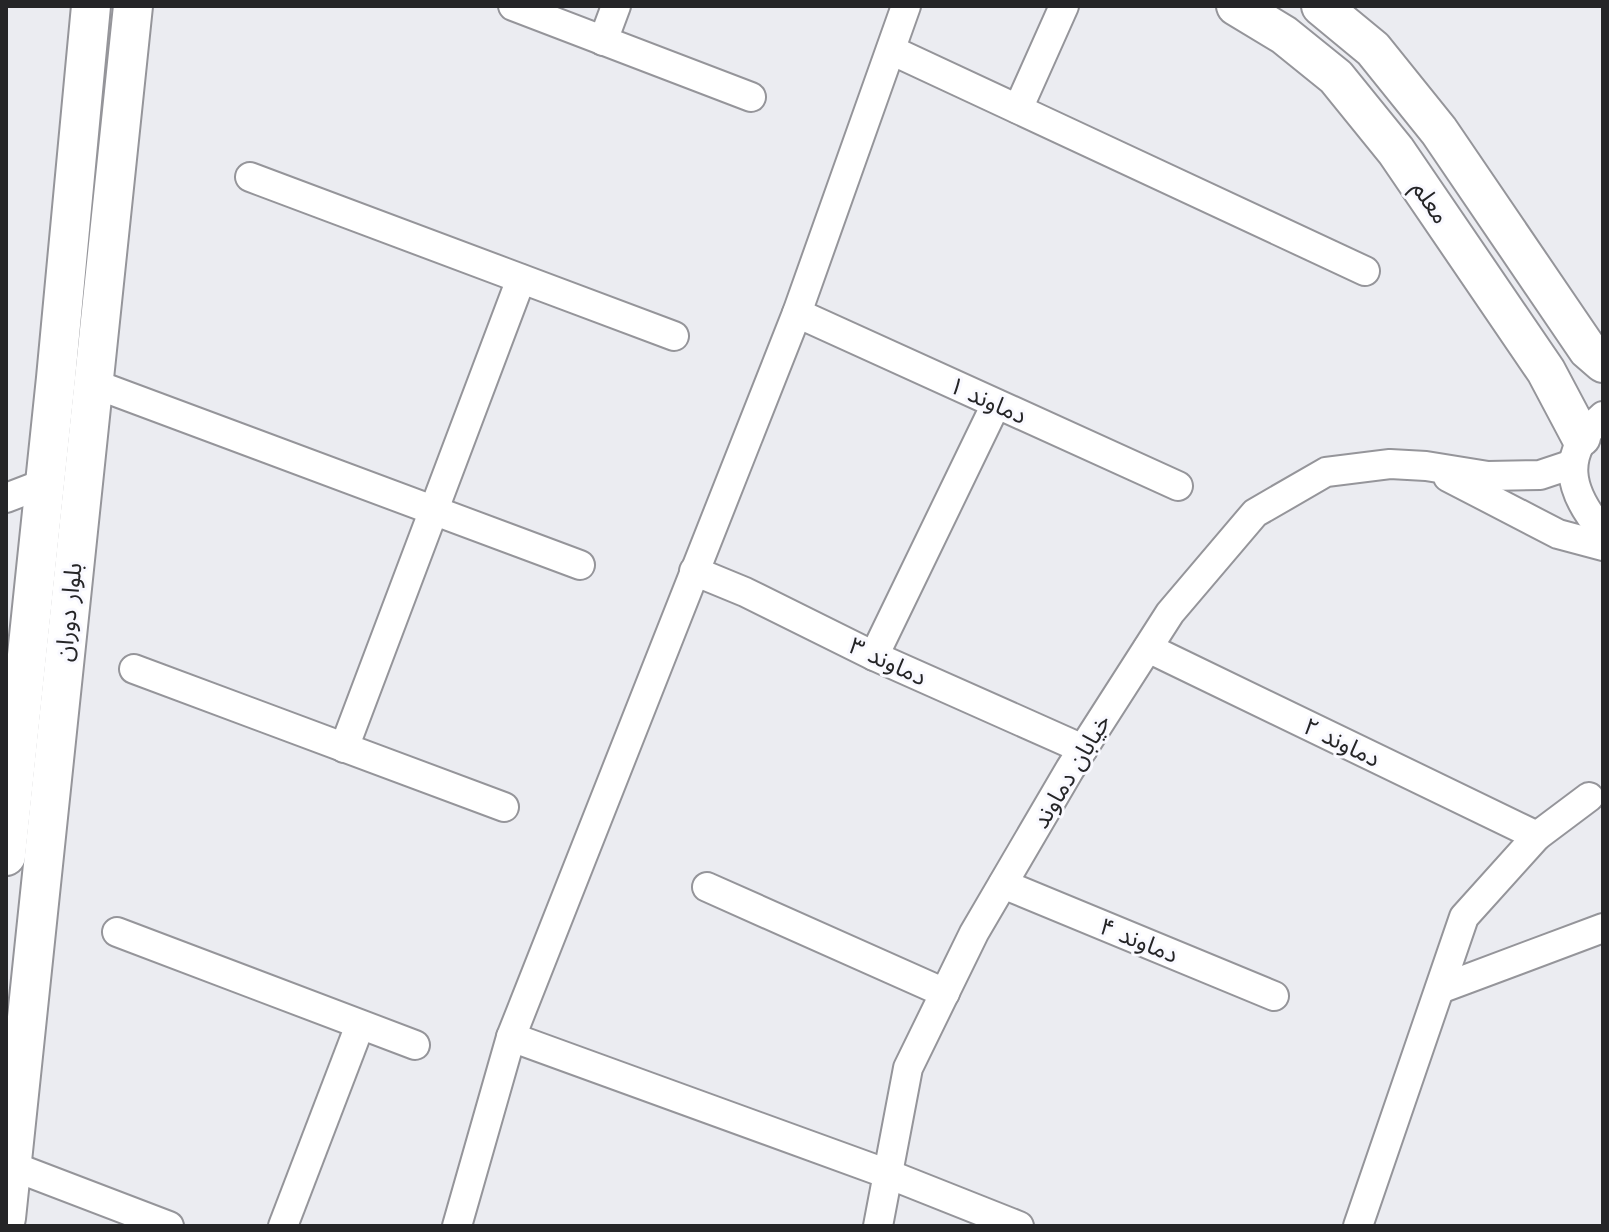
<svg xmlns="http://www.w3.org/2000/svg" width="1609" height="1232" font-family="Jost,'Noto Sans Arabic',sans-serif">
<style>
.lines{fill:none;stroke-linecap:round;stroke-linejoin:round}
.street-casing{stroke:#95959a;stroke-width:32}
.secondary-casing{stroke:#95959a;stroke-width:42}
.street{stroke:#fff;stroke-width:28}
.secondary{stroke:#fff;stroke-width:38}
.labels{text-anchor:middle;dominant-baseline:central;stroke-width:6;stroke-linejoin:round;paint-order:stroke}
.street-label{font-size:24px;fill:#252527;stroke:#f9f9ff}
</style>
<rect width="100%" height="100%" fill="#ebecf1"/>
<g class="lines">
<defs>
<g id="street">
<path d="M513,6L751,97"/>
<path d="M603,41L616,6"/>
<path d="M891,50L1365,271"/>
<path d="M1018,109L1064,6"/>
<path d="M250,177L674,336"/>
<path d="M797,313L1178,486"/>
<path d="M92,383L580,565"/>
<path d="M1603,416C1559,454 1568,491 1603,532"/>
<path d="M1448,477L1558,534L1603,546"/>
<path d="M6,498L45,483"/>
<path d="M694,571L745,592L874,656L1083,749"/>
<path d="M1148,648L1537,836"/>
<path d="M874,656L996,404"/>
<path d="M134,669L504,807"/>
<path d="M344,748L521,279"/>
<path d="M1003,884L1274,996"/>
<path d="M707,887L945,993"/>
<path d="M117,932L415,1045"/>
<path d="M1440,989L1603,928"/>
<path d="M511,1037L888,1174L1019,1226"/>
<path d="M12,1166L169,1226"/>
<path d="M283,1226L360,1025"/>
<path d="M457,1226L511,1037L797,313L906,6"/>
<path d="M878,1226L908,1068L974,933L1070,769L1170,613L1255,513L1326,472L1390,464L1426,466L1488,476L1540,475L1573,464"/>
<path d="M1358,1226L1464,917L1537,836L1589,797"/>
</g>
<g id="secondary">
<path d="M1236,6L1284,35L1336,77L1396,151L1546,371L1581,437"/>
<path d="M1321,6L1373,49L1439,131L1588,350L1603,363"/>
<path d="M6,856L56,378L91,6"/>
<path d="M6,1218L133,6"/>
</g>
</defs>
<use href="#street" class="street-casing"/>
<use href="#secondary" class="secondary-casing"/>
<use href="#street" class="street"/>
<use href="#secondary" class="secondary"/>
</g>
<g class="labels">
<g class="street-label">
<text transform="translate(1431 202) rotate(56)">معلم</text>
<text transform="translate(988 400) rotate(24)">دماوند ۱</text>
<text transform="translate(68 612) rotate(-84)">بلوار دوران</text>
<text transform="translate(888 661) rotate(25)">دماوند ۳</text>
<text transform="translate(1342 742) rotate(26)">دماوند ۲</text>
<text transform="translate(1071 771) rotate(-59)">خیابان دماوند</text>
<text transform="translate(1139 940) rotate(22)">دماوند ۴</text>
</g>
</g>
<rect width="1609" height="1232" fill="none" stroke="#252527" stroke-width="16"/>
</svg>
